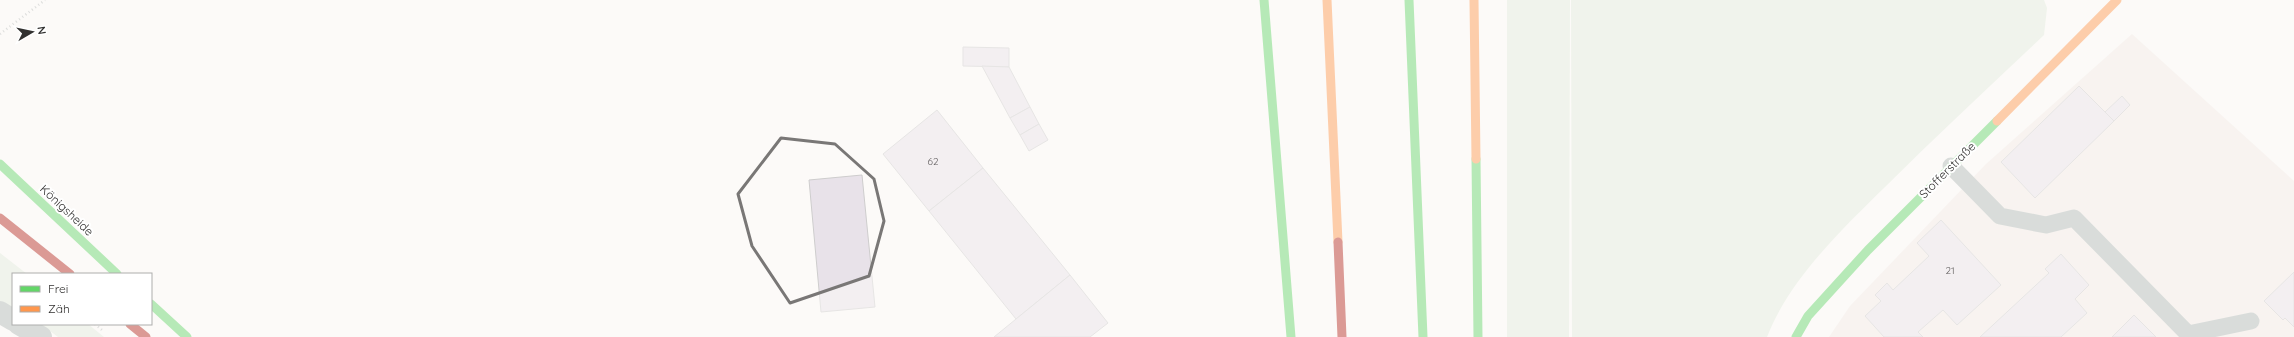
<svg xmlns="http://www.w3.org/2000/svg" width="2294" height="337" font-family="Quicksand,sans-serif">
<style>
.built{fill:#f3ece7}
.green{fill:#e2ecdd}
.building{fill:#e8e2e9;stroke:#cecdcd}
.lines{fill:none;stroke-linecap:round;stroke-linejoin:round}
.path{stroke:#b7bbba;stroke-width:2.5;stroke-dasharray:1 3;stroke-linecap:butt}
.lane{stroke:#b0b9b7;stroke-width:17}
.street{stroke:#b0b9b7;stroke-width:22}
.fast{stroke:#63d668;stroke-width:9}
.slow{stroke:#ff974d;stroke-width:9}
.jam{stroke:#b3261e;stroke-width:9}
.marked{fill:none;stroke:#797776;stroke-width:3;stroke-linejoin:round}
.labels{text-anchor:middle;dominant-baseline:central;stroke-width:4;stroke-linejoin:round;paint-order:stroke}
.number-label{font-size:10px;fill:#605d5e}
.street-label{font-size:12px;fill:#323130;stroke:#fff}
</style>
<rect width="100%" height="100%" fill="#fcfaf8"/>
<path class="built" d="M2132,34L2294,181V337H1829L1850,306L1986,164Z"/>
<g class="green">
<path d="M1507,0H1570L1569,337H1507Z"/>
<path d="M1571,0H2044L2047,8L2044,35C1990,86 1936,136 1884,188C1841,230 1789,280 1767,337H1572Z"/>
<path d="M0,253L27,274H13V308L0,301Z"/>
<path d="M41,324H88L104,337H58Z"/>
</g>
<g class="building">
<path d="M963,47L1009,48V67L963,66Z"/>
<path d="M982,66L1009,67L1030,107L1010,118Z"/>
<path d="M2079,86L2114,121L2035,198L2001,162Z"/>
<path d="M2122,96L2130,105L2114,121L2105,112Z"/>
<path d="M1030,107L1039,124L1020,135L1010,118Z"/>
<path d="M937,110L983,168L929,211L883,154Z"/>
<path d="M1039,124L1048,140L1029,151L1020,135Z"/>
<path d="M983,168L1070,275L1016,319L929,211Z"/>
<path d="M862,175L875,307L821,312L809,180Z"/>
<path d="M1941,220L2001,285L1957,325L1943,310L1918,332L1923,337H1884L1865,316L1881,301L1875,295L1887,283L1893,290L1929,256L1917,243Z"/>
<path d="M2061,254L2089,285L2075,299L2087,313L2061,337H1980L2049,273L2045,269Z"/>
<path d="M2294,272V327L2285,318L2283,320L2264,301Z"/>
<path d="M1070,275L1108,323L1090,337H994Z"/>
<path d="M2134,315L2156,337H2112Z"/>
</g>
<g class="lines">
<g class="path">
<path d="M0,34L45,0"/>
<path d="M95,324L102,330"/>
</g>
<path class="lane" d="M1951,166L2000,216L2046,225L2074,218L2188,334L2251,321"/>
<g class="street">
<path d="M0,312L13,320"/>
<path d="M19,324L41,337"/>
</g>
<g class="fast">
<path d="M1264,0L1291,337"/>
<path d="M1409,0L1423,337"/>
<path d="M1476,159L1478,337"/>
<path d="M0,164L117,274"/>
<path d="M151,304L187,337"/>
<path d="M1796,337L1808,316L1868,250L1997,121"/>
</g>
<g class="slow">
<path d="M1327,0L1338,242"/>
<path d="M1474,0L1476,159"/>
<path d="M1997,121L2117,0"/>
</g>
<g class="jam">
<path d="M0,218L70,274"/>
<path d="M1338,242L1342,337"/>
<path d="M130,324L146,337"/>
</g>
</g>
<path d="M0 0H2294V337H0ZM781,138L835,144L874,179L884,221L869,276L790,303L752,246L738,194Z" fill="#fcfaf8" fill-opacity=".55" fill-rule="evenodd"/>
<path class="marked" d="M781,138L835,144L874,179L884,221L869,276L790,303L752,246L738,194Z"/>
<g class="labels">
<g class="number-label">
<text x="933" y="161">62</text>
<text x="1950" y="270">21</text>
</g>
<g class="street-label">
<text transform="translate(1947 170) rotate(-45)">Stofferstraße</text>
<text transform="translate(67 210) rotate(43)">Königsheide</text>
</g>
</g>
<rect x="12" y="273" width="140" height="52" fill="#ffffff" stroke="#adadac"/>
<rect x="20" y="286" width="20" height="6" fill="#63d668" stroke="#adadac"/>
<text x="48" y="293" font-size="12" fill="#323130">Frei</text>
<rect x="20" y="306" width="20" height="6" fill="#ff974d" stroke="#adadac"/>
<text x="48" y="313" font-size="12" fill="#323130">Zäh</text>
<g transform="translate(32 32) rotate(81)" stroke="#ffffff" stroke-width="3" paint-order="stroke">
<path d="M0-3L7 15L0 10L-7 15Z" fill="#323130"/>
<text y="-6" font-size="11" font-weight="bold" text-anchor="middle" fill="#323130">N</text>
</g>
</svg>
